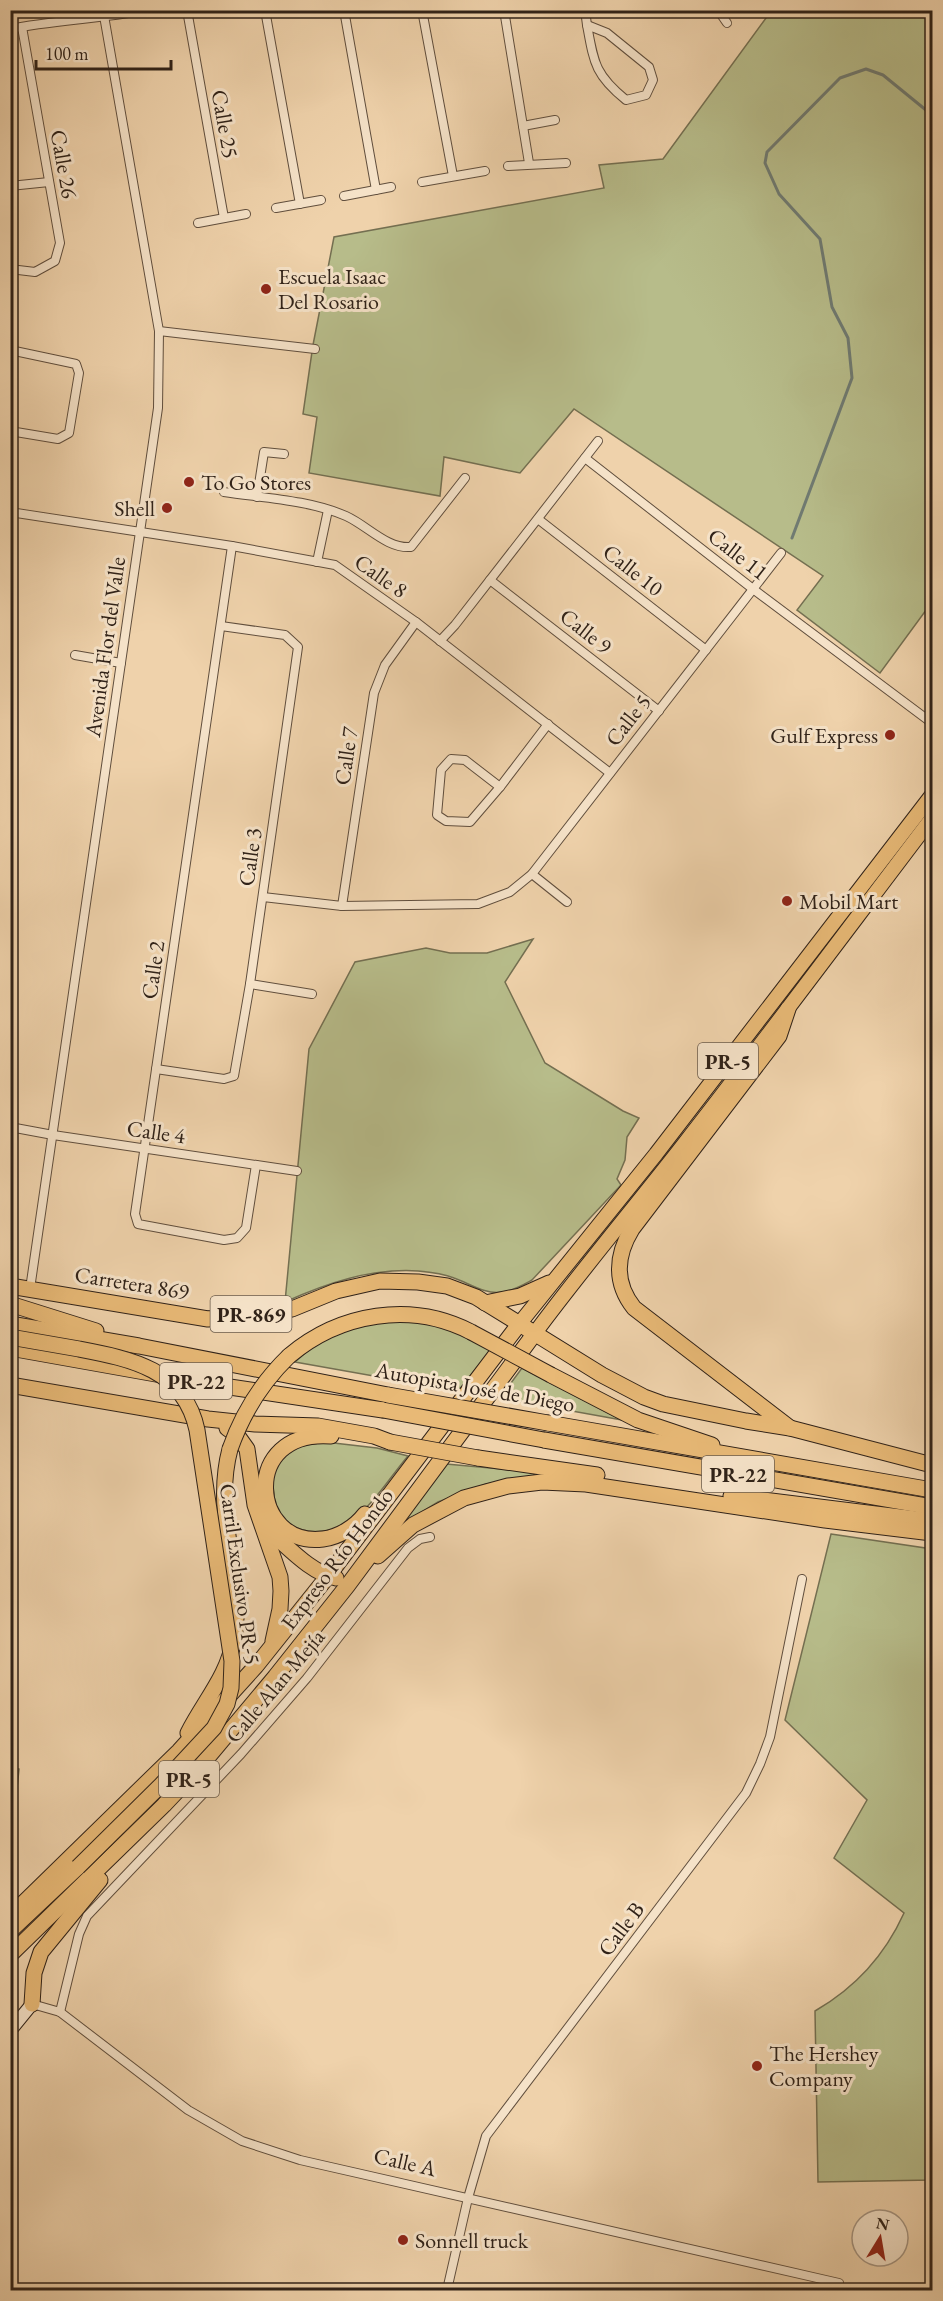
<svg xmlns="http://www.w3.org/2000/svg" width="943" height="2301" font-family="'EB Garamond',serif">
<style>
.green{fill:#b7bc8a;stroke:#746f51;stroke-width:1.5}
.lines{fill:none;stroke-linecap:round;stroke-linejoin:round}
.stream{stroke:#707b72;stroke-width:3}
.street-casing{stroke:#604e3d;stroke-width:10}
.secondary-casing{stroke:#302218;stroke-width:14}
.primary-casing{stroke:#302218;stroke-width:16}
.highway-casing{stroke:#302218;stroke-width:17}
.street{stroke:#f5e2c8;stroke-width:8}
.secondary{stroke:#f5e2c8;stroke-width:12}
.primary{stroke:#e8b976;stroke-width:14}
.highway{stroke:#e8b976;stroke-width:15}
.highway-bridge-casing{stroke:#302218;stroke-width:17;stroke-linecap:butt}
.highway-bridge{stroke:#e8b976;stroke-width:15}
.poi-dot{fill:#8f2418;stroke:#f5e2c8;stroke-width:2}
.labels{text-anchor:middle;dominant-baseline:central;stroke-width:6;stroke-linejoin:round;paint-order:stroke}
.shield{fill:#f5e2c8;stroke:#6b5c4d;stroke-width:1.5}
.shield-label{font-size:21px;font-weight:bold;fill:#302218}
.street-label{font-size:22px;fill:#302218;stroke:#f5e2c8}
.poi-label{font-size:22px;fill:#302218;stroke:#f5e2c8;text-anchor:start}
</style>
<rect width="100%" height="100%" fill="#efd2ab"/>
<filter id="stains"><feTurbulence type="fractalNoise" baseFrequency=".00333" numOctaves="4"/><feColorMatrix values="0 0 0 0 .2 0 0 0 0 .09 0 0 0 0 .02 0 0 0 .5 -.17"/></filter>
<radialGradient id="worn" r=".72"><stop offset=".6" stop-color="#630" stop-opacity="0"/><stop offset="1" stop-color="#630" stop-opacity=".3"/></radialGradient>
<g class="green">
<path d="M769,11H932V602L880,673L797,610L823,576L574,409L520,473L444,457L440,496L309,473L317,417L303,414L313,345L334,237L604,188L599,165L663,159L769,14Z"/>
<path d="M533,939L505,982L545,1063L623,1111L639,1118L627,1137L625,1160L617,1179L621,1185L532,1280C523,1285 513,1291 502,1292C485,1295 469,1283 454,1278C444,1274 429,1272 418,1271C371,1268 327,1283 285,1302L309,1049L355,962L426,948L450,953H487Z"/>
<path d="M391,1320L424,1322L462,1334L491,1350L458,1391L295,1362L318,1342L357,1326Z"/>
<path d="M522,1368L622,1420L500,1398Z"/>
<path d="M325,1442L377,1448L408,1456C390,1477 375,1503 353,1519C332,1536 296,1537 279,1514C275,1509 275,1502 274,1496C271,1477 274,1459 293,1449C303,1444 315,1444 325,1442Z"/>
<path d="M446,1464L534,1472V1476L486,1484L438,1502L404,1523L401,1521Z"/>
<path d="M831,1534L932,1549V2180L818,2182L815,2011C855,1988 885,1955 904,1913L834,1858L867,1800L785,1720Z"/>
<path d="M11,1767L19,1769L11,1845L10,1767Z"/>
</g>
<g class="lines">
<path class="stream" d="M792,538L852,378L848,338L832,307L820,239L779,194L765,163L767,152L840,78L866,69L883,75L932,115"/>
<defs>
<g id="street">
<path d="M187,10L224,218"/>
<path d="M265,10L300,204"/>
<path d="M344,10L376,190"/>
<path d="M422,10L453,176"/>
<path d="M504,10L529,163"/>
<path d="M585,10L587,25"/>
<path d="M718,10L727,23"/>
<path d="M587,25L607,33L649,67L653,80L646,95L626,100C595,75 594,63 587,25Z"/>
<path d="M10,29C55,20 100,19 145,10"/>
<path d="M523,126L555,120"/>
<path d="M508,166L566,163"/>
<path d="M422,182L485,171"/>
<path d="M10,186L49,182"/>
<path d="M344,196L391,187"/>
<path d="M276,208L321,200"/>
<path d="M198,223L246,214"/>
<path d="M10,269L35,272L55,261L60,243L22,27"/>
<path d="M159,331L315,349"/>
<path d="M10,350L76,364L79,373L69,433L58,439L10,431"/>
<path d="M585,458L753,589L932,723"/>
<path d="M224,492C264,498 309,500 346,516C368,526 387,549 411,547L465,478"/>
<path d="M257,497L264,452L284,454"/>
<path d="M10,512L232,546L335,565L416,622L610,773"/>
<path d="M538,519L706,650"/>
<path d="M232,546L135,1214L138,1224L224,1240L237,1238L246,1228L256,1165"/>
<path d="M317,562L328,510"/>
<path d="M490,580L659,711"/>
<path d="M440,641L455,625L598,441"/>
<path d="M75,655L121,663"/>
<path d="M451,759L465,760L500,787L470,822L446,821L437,815L441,770Z"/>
<path d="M500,787L548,724"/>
<path d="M532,874L567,902"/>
<path d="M263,897L342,906L478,904L510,892L532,874L781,553"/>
<path d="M342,906L374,693L385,665L416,622"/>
<path d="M250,984L312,994"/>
<path d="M156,1069L224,1079L234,1076L250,984L298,647L285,635L221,626"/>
<path d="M10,1127L53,1135L297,1171"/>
<path d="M30,1289L158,408L159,331L103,10"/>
<path d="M32,2004L60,2012L188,2110L242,2141L300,2160L839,2283"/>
<path d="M60,2012L79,1934L87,1916L241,1754L307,1678L408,1548L420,1539L430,1537"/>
<path d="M447,2290L468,2198L486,2136L746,1793L760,1764L770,1737L802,1579"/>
</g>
<path id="secondary" d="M10,2031L32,2004"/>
<g id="primary">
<path d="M520,1323L656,1154L932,795"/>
<path d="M535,1333C583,1268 635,1207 684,1144C768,1036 850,926 932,818"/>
</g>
<g id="highway">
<path d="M788,1009L779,1036L632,1229C616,1255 614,1283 634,1308L790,1428"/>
<path d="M10,1286L208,1319L292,1309L336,1291L380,1281L418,1282L447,1286L476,1297L602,1375L644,1397L663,1404L746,1421L790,1428L932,1465"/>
<path d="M485,1303L520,1296L549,1283"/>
<path d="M10,1304L96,1331"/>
<path d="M10,1324L139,1346L388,1395"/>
<path d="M10,1348L223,1386L383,1410"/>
<path d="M289,1356C340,1313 411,1301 471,1332"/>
<path d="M551,1375L638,1420L712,1445"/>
<path d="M10,1385L208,1419L255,1424L318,1426L374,1436L390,1442"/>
<path d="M548,1423L932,1490"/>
<path d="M227,1428L237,1435L247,1449L255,1505L280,1577L281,1591L280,1609L273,1641"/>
<path d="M331,1436C239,1429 251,1548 323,1539C339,1537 355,1527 365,1514"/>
<path d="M544,1440L932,1507"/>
<path d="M478,1458L597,1475"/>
<path d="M731,1496L932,1521"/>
<path d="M263,1526C285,1543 308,1572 336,1578"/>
<path d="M378,1556L413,1525L464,1498L508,1486L542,1482L586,1484L825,1520L932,1533"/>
<path d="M188,1733C204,1701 228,1676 234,1639C245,1575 212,1517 230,1449"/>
<path d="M10,1916L179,1751L256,1666L328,1576L520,1323"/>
<path d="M10,1931L78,1867"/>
<path d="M10,1955L164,1805L198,1769L275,1677L348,1585L535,1333"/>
<path d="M32,2004L34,1973L41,1952L100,1880"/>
</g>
</defs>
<use href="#street" class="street-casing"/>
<use href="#secondary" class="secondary-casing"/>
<use href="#primary" class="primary-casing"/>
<use href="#highway" class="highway-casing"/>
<use href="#street" class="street"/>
<use href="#secondary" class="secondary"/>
<use href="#primary" class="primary"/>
<use href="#highway" class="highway"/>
<defs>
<g id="highway-bridge">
<path d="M471,1332L551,1375"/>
<path d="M10,1337C33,1341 56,1345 79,1349C131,1359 184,1369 197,1430L232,1661L231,1688L227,1704L214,1728L161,1785L78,1867"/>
<path d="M388,1395L548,1423"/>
<path d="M383,1410L544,1440"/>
<path d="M390,1442L478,1458"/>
<path d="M230,1449C243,1412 261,1383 289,1356"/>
</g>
</defs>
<use href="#highway-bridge" class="highway-bridge-casing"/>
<use href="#highway-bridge" class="highway-bridge"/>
</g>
<g class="poi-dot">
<circle cx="266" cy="289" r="6"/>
<circle cx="189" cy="482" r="6"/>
<circle cx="167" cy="508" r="6"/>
<circle cx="890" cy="735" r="6"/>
<circle cx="787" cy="901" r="6"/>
<circle cx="757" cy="2066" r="6"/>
<circle cx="403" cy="2240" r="6"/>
</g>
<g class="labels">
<g class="shield">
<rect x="698" y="1043" width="60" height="36" rx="4.5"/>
<rect x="210.5" y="1296" width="81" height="36" rx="4.5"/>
<rect x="160" y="1363" width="72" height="36" rx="4.5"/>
<rect x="702" y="1456" width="72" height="36" rx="4.5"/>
<rect x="159" y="1761" width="60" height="36" rx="4.5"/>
</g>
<g class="shield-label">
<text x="728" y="1061">PR-5</text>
<text x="251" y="1314">PR-869</text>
<text x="196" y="1381">PR-22</text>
<text x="738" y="1474">PR-22</text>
<text x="189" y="1779">PR-5</text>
</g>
<g class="street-label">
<text transform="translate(225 124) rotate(80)">Calle 25</text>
<text transform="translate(64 164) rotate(80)">Calle 26</text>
<text transform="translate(738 554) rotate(38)">Calle 11</text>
<text transform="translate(633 570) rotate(38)">Calle 10</text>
<text transform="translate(381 576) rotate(35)">Calle 8</text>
<text transform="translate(586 631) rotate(38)">Calle 9</text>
<text transform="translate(105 647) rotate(-82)">Avenida Flor del Valle</text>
<text transform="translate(628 720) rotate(-52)">Calle 5</text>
<text transform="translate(346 756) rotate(-82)">Calle 7</text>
<text transform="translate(250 857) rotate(-82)">Calle 3</text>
<text transform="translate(153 970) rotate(-82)">Calle 2</text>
<text transform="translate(156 1132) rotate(8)">Calle 4</text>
<text transform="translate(132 1283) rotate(9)">Carretera 869</text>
<text transform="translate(475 1387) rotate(10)">Autopista José de Diego</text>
<text transform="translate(337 1559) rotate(-53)">Expreso Río Hondo</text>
<text transform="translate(240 1574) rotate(82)">Carril Exclusivo PR-5</text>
<text transform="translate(275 1686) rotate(-50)">Calle Alan Mejía</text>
<text transform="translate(621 1929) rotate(-53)">Calle B</text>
<text transform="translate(405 2162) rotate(13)">Calle A</text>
</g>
<g class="poi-label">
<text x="278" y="276">Escuela Isaac<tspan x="278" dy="25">Del Rosario</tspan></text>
<text x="201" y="482">To Go Stores</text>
<text x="155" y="508" text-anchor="end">Shell</text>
<text x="878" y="735" text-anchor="end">Gulf Express</text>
<text x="799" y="901">Mobil Mart</text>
<text x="769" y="2053">The Hershey<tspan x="769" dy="25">Company</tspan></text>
<text x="415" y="2240">Sonnell truck</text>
</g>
</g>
<rect width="943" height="2301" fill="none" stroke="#efd2ab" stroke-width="36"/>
<rect x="12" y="12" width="919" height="2277" fill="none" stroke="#302218" stroke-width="3"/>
<rect x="18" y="18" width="907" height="2265" fill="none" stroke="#302218" stroke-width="1.5"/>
<g transform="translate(880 2238) rotate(11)"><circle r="28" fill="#f5e2c8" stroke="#a69582" stroke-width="1.5"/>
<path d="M0-4.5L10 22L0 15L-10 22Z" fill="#8f2418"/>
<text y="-9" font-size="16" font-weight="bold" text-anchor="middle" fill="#302218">N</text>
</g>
<path d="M36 60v9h135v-9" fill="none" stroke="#302218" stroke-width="3"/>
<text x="45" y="60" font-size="18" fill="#302218" stroke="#f5e2c8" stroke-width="4.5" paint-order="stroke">100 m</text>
<rect width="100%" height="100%" filter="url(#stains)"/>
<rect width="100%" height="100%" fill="url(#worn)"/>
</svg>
